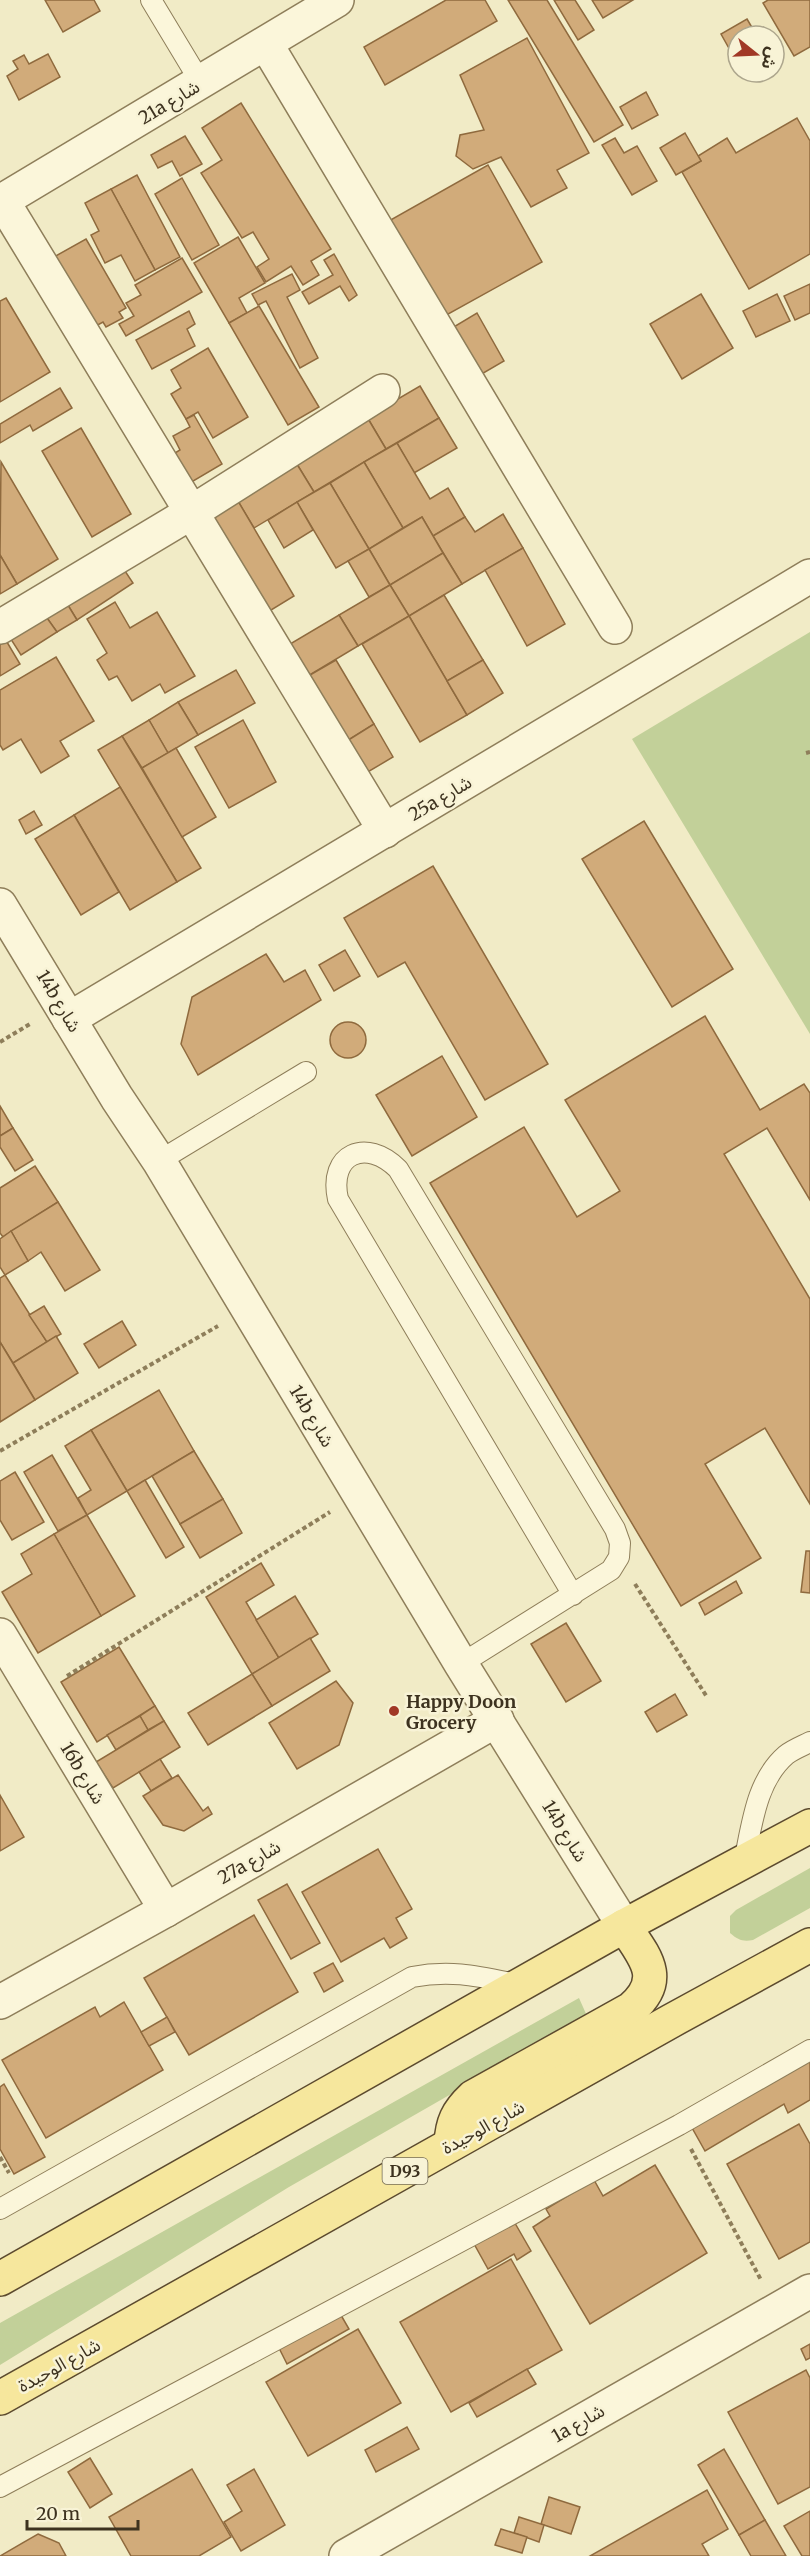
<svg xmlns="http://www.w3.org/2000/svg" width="810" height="2556" font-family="Merriweather,'Noto Sans Arabic',serif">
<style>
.green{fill:#c2d099}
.building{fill:#d1ab7a;stroke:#8f6a3e;stroke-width:1.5}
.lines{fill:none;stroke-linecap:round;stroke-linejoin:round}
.lane-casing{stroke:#8e7e5a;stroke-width:22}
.street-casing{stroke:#8e7e5a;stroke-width:36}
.primary-casing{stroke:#5c4a2e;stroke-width:36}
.path{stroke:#8e7e5a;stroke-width:4;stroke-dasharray:4.5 3;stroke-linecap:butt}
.lane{stroke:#fbf6da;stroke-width:20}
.street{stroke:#fbf6da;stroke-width:33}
.primary{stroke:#f6e79d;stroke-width:33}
.poi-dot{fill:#a13826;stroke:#f8f3d6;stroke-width:2}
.labels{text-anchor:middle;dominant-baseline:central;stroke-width:5;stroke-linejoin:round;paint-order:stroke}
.shield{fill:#f8f3d6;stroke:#756c56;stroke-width:1.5}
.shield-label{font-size:16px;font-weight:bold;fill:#3d321f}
.street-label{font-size:18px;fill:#3d321f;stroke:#f8f3d6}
.poi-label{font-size:18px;font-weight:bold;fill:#3d321f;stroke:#f8f3d6;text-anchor:start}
</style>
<rect width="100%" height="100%" fill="#f1ebc6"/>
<g class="green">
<path d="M810,632V1034L632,739Z"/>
<path d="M810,1868V1908L753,1940C743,1942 738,1940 730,1933V1916L736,1910Z"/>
<path d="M579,1998L587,2016L289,2187L0,2365V2323Z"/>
</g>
<g class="building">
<path d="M45,0H94L100,11L63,32Z"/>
<path d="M446,0H485L497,21L385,85L364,47Z"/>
<path d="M508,0H547L623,125L594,142Z"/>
<path d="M554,0H575L594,30L578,40Z"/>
<path d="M592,0H633L603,18Z"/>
<path d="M768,0H810V47L794,56L763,3Z"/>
<path d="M747,19L757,36H738V57L735,59L721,34Z"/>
<path d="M527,38L589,153L557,170L567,188L531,207L501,157L473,169L456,156L460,135L484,130L460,75Z"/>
<path d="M48,54L60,77L19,100L7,76L18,69L13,61L24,55L29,64Z"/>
<path d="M646,92L658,115L632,129L620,107Z"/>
<path d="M241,103L331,249L311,261L319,275L303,285L291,266L266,282L257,267L269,259L253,232L242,238L201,173L222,160L202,128Z"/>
<path d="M797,118L810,141V254L749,289L682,172L701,161L698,156L727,138L736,153Z"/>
<path d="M685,133L701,161L676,175L660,148Z"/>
<path d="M185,136L202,164L180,176L172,161L158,168L151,155Z"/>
<path d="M615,138L624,153L637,146L657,181L632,195L602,145Z"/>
<path d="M488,165L542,262L441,318L387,222Z"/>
<path d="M137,175L180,257L155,270L111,189Z"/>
<path d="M182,178L219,245L192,260L155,194Z"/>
<path d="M111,189L155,270L135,281L121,255L105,263L91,235L99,231L85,203Z"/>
<path d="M238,237L265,283L239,298L247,313L229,323L194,263Z"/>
<path d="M86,239L126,308L119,312L123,318L106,327L103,322L85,332L45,262Z"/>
<path d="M334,254L357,295L349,301L340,286L309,304L302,292L333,275L324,260Z"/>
<path d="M182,258L202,292L126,336L119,324L134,316L126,303L141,295L135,285Z"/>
<path d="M292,274L300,290L287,297L318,358L300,368L266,301L258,305L252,294Z"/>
<path d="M810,284V313L795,320L784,296Z"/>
<path d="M701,294L733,348L682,379L650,324Z"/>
<path d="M777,294L790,321L756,337L743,311Z"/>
<path d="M6,298L50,372L0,402V301Z"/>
<path d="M259,306L319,407L288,425L229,323Z"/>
<path d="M189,311L195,324L187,329L195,346L152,369L136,340Z"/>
<path d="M477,313L504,361L480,375L452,328Z"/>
<path d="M208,348L248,417L213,438L198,412L186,419L171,394L181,388L171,370Z"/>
<path d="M420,386L439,418L386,449L367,417Z"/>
<path d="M60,388L72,408L33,431L30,425L0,443V424Z"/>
<path d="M194,415L222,464L178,490L162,461L180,450L173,436L190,427L186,419Z"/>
<path d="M367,417L386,449L314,492L295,461Z"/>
<path d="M439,418L457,448L414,473L397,443Z"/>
<path d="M81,428L131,514L92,537L42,451Z"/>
<path d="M397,443L430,499L448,488L465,517L433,536L422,517L403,528L364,462Z"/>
<path d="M295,461L314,492L254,528L235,496Z"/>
<path d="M1,462L58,559L17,584L0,555Z"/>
<path d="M364,462L403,528L369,549L330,483Z"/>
<path d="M330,483L369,549L336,568L297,502Z"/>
<path d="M235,496L294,596L263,615L203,516Z"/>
<path d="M297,502L313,530L284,548L268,520Z"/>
<path d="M503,514L523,548L462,584L433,536L465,517L475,532Z"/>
<path d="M422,517L443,553L390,585L369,549Z"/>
<path d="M523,548L565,624L527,646L485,570Z"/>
<path d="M369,549L390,585L369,597L348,561Z"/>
<path d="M443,553L462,584L409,616L390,585Z"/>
<path d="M0,555L17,584L0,594Z"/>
<path d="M119,562L133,583L77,620L63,597Z"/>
<path d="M390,585L409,616L358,646L339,615Z"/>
<path d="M444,595L483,660L447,681L409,616Z"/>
<path d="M63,597L77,620L57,632L42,611Z"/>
<path d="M115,602L130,628L157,612L195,676L165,693L160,684L132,701L117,676L109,680L97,660L107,653L87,619Z"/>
<path d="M42,611L57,632L21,655L7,633Z"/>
<path d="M339,615L358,646L303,679L285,647Z"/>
<path d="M409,616L467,715L420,742L362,644Z"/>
<path d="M1,632L20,664L0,676V633Z"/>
<path d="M56,657L94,721L60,741L69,756L41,773L21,739L3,750L0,745V690Z"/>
<path d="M336,660L374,724L342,744L303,679Z"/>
<path d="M483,660L503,693L467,715L447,681Z"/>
<path d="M236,670L255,703L198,735L178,702Z"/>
<path d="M178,702L198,735L168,753L149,720Z"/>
<path d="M149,720L168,753L142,768L122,736Z"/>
<path d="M243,720L276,782L229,808L195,747Z"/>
<path d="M374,724L393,757L361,776L342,744Z"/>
<path d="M122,736L201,868L177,882L98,750Z"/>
<path d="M176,748L216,817L182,837L142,768Z"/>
<path d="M120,787L177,882L130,910L74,815Z"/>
<path d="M34,811L42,825L26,834L19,820Z"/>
<path d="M74,815L119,892L81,915L35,839Z"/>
<path d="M644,821L733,969L672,1007L582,859Z"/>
<path d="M433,866L548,1064L485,1100L405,962L378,977L344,918Z"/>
<path d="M345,950L360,976L334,991L319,965Z"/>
<path d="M266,954L284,982L305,970L321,1000L198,1075L181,1044L192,997Z"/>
<path d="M705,1016L760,1110L804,1084L810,1093V1200L767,1128L724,1154L810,1299V1504L765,1428L705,1464L761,1558L681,1606L430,1183L524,1127L577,1217L620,1191L565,1100Z"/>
<circle cx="348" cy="1040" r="18"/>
<path d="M442,1056L477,1117L412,1156L376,1095Z"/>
<path d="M0,1106L13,1128L0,1136Z"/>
<path d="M13,1128L33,1160L15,1171L0,1147V1136Z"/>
<path d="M35,1166L58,1202L3,1237L0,1233V1188Z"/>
<path d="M58,1202L100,1270L65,1291L41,1252L28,1261L11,1231Z"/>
<path d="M11,1231L28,1261L5,1275L0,1267V1239Z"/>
<path d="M5,1275L47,1342L13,1363L0,1342V1278Z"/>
<path d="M44,1306L61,1334L47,1342L29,1315Z"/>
<path d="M122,1321L136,1345L99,1368L84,1344Z"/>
<path d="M56,1336L78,1373L35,1400L13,1363Z"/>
<path d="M0,1342L35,1400L0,1422Z"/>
<path d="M159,1390L194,1451L127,1491L91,1430Z"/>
<path d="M91,1430L127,1491L87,1515L78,1498L91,1490L65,1446Z"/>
<path d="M194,1451L223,1499L180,1524L152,1476Z"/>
<path d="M52,1455L87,1515L58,1531L24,1472Z"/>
<path d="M15,1472L44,1522L12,1540L0,1520V1481Z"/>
<path d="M145,1480L184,1547L166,1558L127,1491Z"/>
<path d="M223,1499L242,1533L200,1558L180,1524Z"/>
<path d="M87,1515L135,1596L101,1616L54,1534Z"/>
<path d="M54,1534L101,1616L38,1653L2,1592L32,1574L21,1554Z"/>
<path d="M806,1551H810V1593L801,1592Z"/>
<path d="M261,1563L274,1585L246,1602L279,1658L252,1674L206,1597Z"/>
<path d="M736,1581L742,1593L705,1615L699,1603Z"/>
<path d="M295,1596L318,1634L279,1658L256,1620Z"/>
<path d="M566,1623L601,1681L566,1702L531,1644Z"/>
<path d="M310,1638L330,1671L272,1706L252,1674Z"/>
<path d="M119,1647L155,1706L97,1742L61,1682Z"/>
<path d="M252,1674L272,1706L208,1745L188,1713Z"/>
<path d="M336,1681L353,1703L339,1745L297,1769L269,1723Z"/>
<path d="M675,1694L687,1715L657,1732L645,1712Z"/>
<path d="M155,1706L164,1721L148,1730L140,1716Z"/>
<path d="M140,1716L148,1730L116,1750L107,1735Z"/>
<path d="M164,1721L180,1747L113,1788L96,1762Z"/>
<path d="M160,1759L172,1778L151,1791L139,1772Z"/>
<path d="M178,1775L203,1811L208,1807L212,1814L184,1831L163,1825L143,1796Z"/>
<path d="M0,1795L24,1837L0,1851Z"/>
<path d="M378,1849L412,1909L396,1918L407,1938L390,1948L384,1938L341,1962L302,1892Z"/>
<path d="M287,1884L320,1943L291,1959L258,1900Z"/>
<path d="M254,1915L298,1992L189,2055L144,1978Z"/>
<path d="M333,1963L343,1981L324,1992L314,1973Z"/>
<path d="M124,2002L163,2070L46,2138L2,2060L95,2007L100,2017Z"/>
<path d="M167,2017L175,2032L149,2046L141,2032Z"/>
<path d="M810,2056V2100L788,2113L784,2104L705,2151L691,2126Z"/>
<path d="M4,2084L45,2157L14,2174L0,2149V2087Z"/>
<path d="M799,2124L810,2144V2242L779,2259L727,2164Z"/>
<path d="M655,2165L707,2253L590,2324L533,2227L550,2216L546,2209L594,2180L603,2196Z"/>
<path d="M512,2218L531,2251L517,2260L514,2254L488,2269L473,2242Z"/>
<path d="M511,2259L562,2350L451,2412L400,2322Z"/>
<path d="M338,2310L349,2329L287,2364L277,2344Z"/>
<path d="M358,2329L401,2403L308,2456L266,2382Z"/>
<path d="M810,2344V2358L806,2360L801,2349Z"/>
<path d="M527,2369L536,2384L477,2417L469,2403Z"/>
<path d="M806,2370L810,2378V2487L778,2504L728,2412Z"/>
<path d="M407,2427L419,2449L376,2472L365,2450Z"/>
<path d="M724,2449L765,2520L739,2535L698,2465Z"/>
<path d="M90,2458L112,2494L90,2508L68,2472Z"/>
<path d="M192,2469L231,2537L199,2556H131L109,2517Z"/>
<path d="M254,2469L285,2525L241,2551L224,2522L242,2511L227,2485Z"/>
<path d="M707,2490L728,2529L702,2544L709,2556H590Z"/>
<path d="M549,2497L580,2507L571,2534L541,2524Z"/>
<path d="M810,2511V2556H802L784,2526Z"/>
<path d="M519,2517L544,2525L539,2542L514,2533Z"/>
<path d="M765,2520L786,2556H751L739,2535Z"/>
<path d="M501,2529L527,2537L522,2553L495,2545Z"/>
<path d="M38,2534L59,2543L66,2556H0Z"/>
</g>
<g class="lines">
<defs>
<g id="lane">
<path d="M151,0L201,83"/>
<path d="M159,1161L306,1072"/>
<path d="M461,1664L611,1570L619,1557L620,1543L615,1529L398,1169C366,1137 328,1154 338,1199L573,1595"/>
<path d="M744,1862C752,1825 756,1781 786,1755C792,1750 802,1746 810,1742"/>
<path d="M0,2209L412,1977C453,1969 481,1977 521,1985"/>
<path d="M0,2487L679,2125L810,2050"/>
</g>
<g id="street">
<path d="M266,44L615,627"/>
<path d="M2,200L385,831"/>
<path d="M0,202L337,0"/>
<path d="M0,627L192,512L383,391"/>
<path d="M0,905L117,1098L159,1161L461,1664L624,1926"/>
<path d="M69,1019L810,576"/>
<path d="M0,1635L166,1910"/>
<path d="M0,2002L166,1910L497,1720"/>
<path d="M346,2556L810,2291"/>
</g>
<g id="primary">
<path d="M451,2144C452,2123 457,2112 473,2097L631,2009C666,1979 645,1957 624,1926"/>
<path d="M0,2279L624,1926L810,1826"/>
<path d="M0,2398L671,2021L810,1945"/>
</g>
</defs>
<use href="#lane" class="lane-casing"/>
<use href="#street" class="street-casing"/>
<use href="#primary" class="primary-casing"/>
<g class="path">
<path d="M806,753L810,752"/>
<path d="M0,1042L30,1024"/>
<path d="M0,1451L218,1326"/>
<path d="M635,1584L707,1697"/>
<path d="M67,1676L330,1512"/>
<path d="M691,2149L761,2280"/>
<path d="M0,2157L9,2173"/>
</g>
<use href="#lane" class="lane"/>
<use href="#street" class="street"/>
<use href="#primary" class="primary"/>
</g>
<circle class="poi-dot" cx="394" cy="1711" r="6"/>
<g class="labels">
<rect class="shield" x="382.5" y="2158" width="45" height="26" rx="4.5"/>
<g class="shield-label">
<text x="405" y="2171">D93</text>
</g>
<g class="street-label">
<text transform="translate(169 102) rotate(-31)">21a شارع</text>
<text transform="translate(440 798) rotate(-31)">25a شارع</text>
<text transform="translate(59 1001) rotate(59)">14b شارع</text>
<text transform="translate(312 1416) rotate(59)">14b شارع</text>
<text transform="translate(83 1773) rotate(59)">16b شارع</text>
<text transform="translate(565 1831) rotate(58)">14b شارع</text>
<text transform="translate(249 1862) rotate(-30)">27a شارع</text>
<text transform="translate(483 2127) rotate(-29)">شارع الوحيدة</text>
<text transform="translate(59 2365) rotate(-29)">شارع الوحيدة</text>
<text transform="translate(578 2423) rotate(-30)">1a شارع</text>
</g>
<g class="poi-label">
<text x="406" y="1701">Happy Doon<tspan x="406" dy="21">Grocery</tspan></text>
</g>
</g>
<g transform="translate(756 54) rotate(108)"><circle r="28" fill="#f8f3d6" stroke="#ada68d" stroke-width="1.5"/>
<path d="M0-4.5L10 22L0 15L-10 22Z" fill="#a13826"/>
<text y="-9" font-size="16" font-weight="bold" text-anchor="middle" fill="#3d321f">ش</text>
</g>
<path d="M27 2520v9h111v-9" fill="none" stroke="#3d321f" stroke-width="3"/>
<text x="36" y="2520" font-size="18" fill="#3d321f" stroke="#f8f3d6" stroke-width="4.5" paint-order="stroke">20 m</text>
</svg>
